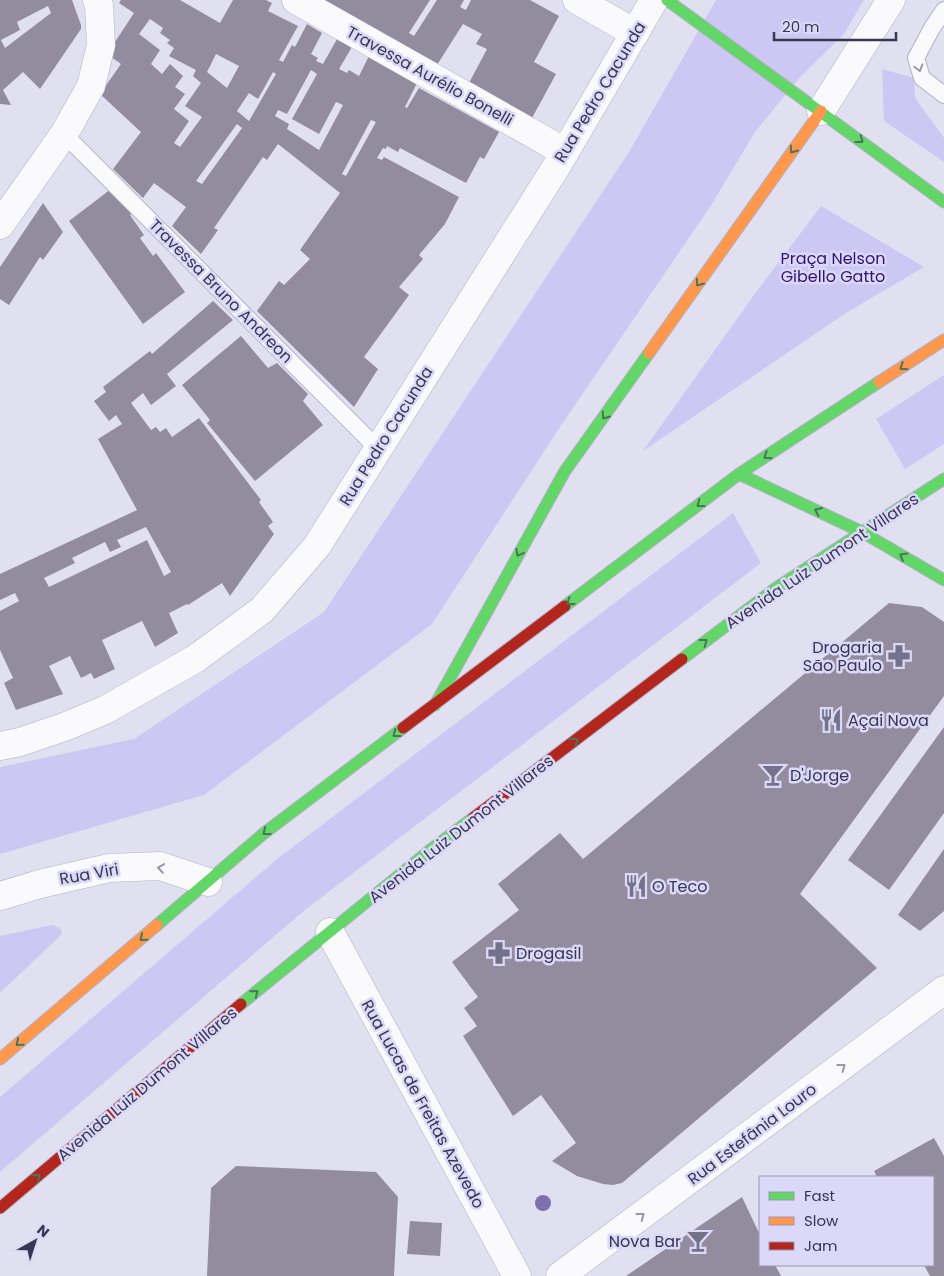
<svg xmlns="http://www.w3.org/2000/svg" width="944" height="1276" font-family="Poppins,sans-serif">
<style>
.green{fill:#ccc8f3}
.building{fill:#938c9f;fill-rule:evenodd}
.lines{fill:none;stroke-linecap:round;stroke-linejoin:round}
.lane-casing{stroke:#b2b0c5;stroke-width:18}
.street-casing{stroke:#b2b0c5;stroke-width:29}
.fast-casing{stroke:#b2b0c5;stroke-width:13}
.slow-casing{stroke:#b2b0c5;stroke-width:13}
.jam-casing{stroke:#b2b0c5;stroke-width:13}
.lane{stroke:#fafafd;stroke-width:16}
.street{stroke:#fafafd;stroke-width:28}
.fast{stroke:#63d668;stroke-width:11}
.slow{stroke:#ff974d;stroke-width:11}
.jam{stroke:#b3261e;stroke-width:11}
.tree{fill:#816fad}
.oneway{stroke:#9a98a8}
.oneway2{stroke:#4a755b}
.labels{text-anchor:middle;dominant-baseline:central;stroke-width:5;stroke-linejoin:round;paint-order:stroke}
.street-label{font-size:16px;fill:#393553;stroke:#dbd9f7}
.park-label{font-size:16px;fill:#331277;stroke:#dbd9f7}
.poi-label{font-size:16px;fill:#393553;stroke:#dbd9f7;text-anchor:start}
</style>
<rect width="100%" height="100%" fill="#e1e0f0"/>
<g class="green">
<path d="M716,0H864L844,34L800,77L755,132L710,207L558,430L432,624L204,795L0,854V767L134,739L324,612L629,152Z"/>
<path d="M882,69L914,78L915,98L944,138V162L884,121Z"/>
<path d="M821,206L924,267L846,313L643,451L754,295Z"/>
<path d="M944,375V444L905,469L876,419Z"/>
<path d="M733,513L761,563L306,909L0,1172V1097L277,859Z"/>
<path d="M52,925L60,928L62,934L0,993V936Z"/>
</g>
<g class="building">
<path d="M0,0H72L81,25V29L40,89L23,72L3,90L11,105L0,104ZM48,6L51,13L5,48L1,40L20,30L17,22Z"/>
<path d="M121,0H180L220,23L233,0H266L272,3L268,11L298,26L279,60L283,62L292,45L295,47L307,24L322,33L311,54L318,58L316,61L323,64L337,39L352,47L339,69L347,73L349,70L359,76L369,56L417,83L405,107L407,108L419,88L499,132L484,159L480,157L466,183L400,148L398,152L387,146L386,149L383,148L377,158L382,160L384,157L459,197L445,224L419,255L423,259L399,287L409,295L364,357L378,369L354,407L257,311L279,281L284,285L310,259L300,250L340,193L278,144L267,160L263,157L214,228L218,230L201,254L172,226L186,207L154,183L143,198L113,169L141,132L100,94L121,64L107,54L134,13L119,3ZM150,19L163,28L160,33L170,40L167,43L174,48L169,56L196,70L193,76L201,83L185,106L202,117L180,147L174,143L189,121L174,109L185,94L175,87L183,76L170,64L162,74L151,64L160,50L139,34ZM216,54L239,66L227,88L207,72ZM311,70L317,74L292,119L319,134L336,102L343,105L319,150L287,129L289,124L275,116L278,110L287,114ZM273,72L276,74L249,121L237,111L249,93L258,99ZM371,120L376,122L346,176L342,174ZM237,124L242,128L202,184L196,181Z"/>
<path d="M318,0H430L409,33L414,36L437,0H464L460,7L466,10L471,0H530L559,16L534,62L556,74L532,118L469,83L487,49L476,44L482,34L463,24L437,65Z"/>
<path d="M111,189L135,211L130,215L144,235L140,238L153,256L156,253L185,292L143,324L69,221Z"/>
<path d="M43,203L63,232L43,260L40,257L9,305L0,299V267Z"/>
<path d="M213,301L233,320L167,374L176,386L151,405L143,393L131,403L151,430L156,427L160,432L166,428L172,437L199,418L261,500L259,502L273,522L268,526L274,534L230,596L222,583L188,605L187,604L169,613L178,633L155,647L142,621L102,640L115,669L94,679L91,673L81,678L70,656L49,666L63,694L16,710L4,683L13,678L0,650V611L19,601L15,593L0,600V574L137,510L98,439L122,424L116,415L109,421L94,401L106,392L103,387L150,351L152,354ZM146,527L171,572L164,576L147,540L49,587L44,578L75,563L72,558L105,542L110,552L121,547L117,540Z"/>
<path d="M241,336L268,368L277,363L308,394L303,401L323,425L255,481L207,423L210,420L182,385Z"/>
<path d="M889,603L922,607L944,622V696L800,894L877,968L622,1183L613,1185L603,1184L577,1176L552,1161L576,1143L541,1095L513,1116L463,1036L477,1026L464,1008L478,997L452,962L519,910L498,884L560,833L583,859Z"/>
<path d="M944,727V813L889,890L848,860Z"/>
<path d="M944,849V911L920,931L898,915Z"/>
<path d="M934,1138L944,1156V1276H930L924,1265H933V1177H877L874,1171Z"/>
<path d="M236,1166L376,1172L398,1197L394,1276H207L211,1188Z"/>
<path d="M742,1197L760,1235V1265H775L781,1276H626Z"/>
<path d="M410,1221L442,1223L440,1256L407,1254Z"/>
</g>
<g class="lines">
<defs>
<g id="lane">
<path d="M944,10L932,28L916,58L922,78L944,95"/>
<path d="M64,134L378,449"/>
</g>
<g id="street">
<path d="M296,0L565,152"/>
<path d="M577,0L635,33"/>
<path d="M821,111L891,0"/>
<path d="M0,225L64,134L91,86L101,45L99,5L97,0"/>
<path d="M0,746L20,742L64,727L105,710L195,659L262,610L317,546L558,164L654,0"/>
<path d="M0,896L40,884L109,868L160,866L208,882"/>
<path d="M330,932L517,1276"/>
<path d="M560,1276L944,990"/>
</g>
<g id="fast">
<path d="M667,0L944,202"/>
<path d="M739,474L862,532L944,580"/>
<path d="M565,606L739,474L879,382"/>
<path d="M682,659L776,588L944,479"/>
<path d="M435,705L565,471L649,353"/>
<path d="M157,925L263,834L403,728"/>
<path d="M241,1004L429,851L473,818"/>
</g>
<g id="slow">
<path d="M649,353L821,111"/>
<path d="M879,382L944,340"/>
<path d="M0,1059L157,925"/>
</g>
<g id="jam">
<path d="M403,728L565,606"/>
<path d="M473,818L682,659"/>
<path d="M0,1208L241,1004"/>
</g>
</defs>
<use href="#lane" class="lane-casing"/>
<use href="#street" class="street-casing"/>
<use href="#fast" class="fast-casing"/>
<use href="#slow" class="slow-casing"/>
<use href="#jam" class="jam-casing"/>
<use href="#lane" class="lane"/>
<use href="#street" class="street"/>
<use href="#fast" class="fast"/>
<use href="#slow" class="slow"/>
<use href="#jam" class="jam"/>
</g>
<circle class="tree" cx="543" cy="1203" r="8"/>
<defs><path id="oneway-chevron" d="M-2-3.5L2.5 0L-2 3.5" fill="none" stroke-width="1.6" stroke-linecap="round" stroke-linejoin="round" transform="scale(1.25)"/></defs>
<g class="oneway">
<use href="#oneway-chevron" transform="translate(919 68) rotate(74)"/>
<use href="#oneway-chevron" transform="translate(161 868) rotate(-171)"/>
<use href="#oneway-chevron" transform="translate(842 1067) rotate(-37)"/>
<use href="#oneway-chevron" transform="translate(641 1216) rotate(-37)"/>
</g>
<g class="oneway2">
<use href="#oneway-chevron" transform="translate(860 140) rotate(37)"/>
<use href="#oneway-chevron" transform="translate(793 150) rotate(125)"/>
<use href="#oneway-chevron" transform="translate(699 283) rotate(125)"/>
<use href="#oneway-chevron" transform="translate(903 367) rotate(147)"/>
<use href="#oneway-chevron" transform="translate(605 416) rotate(125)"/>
<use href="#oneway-chevron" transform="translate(767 456) rotate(147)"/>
<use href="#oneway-chevron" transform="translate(700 504) rotate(143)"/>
<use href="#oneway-chevron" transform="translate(818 511) rotate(-155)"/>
<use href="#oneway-chevron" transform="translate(519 553) rotate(119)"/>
<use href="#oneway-chevron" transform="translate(903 556) rotate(-149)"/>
<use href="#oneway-chevron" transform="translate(570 602) rotate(143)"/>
<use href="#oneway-chevron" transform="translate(704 642) rotate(-37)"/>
<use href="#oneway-chevron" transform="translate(396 734) rotate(143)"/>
<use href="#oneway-chevron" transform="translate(575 741) rotate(-37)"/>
<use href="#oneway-chevron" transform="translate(266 832) rotate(142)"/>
<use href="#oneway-chevron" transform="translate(143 938) rotate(140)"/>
<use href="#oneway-chevron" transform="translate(255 993) rotate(-39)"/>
<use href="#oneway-chevron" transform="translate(19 1043) rotate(139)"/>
<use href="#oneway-chevron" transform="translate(37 1177) rotate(-41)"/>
</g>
<defs>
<symbol id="pharmacy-bare" viewBox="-9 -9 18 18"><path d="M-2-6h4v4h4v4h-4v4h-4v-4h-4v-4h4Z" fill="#74718a" stroke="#dbd9f7" stroke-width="2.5" paint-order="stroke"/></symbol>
<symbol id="restaurant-bare" viewBox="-9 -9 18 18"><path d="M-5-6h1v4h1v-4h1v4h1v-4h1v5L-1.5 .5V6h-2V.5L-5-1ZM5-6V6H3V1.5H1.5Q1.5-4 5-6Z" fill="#74718a" stroke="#dbd9f7" stroke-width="2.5" paint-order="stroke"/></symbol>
<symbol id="bar-bare" viewBox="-9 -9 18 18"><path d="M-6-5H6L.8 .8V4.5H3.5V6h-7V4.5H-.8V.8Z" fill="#74718a" stroke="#dbd9f7" stroke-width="2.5" paint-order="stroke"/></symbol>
</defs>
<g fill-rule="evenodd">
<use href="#pharmacy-bare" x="883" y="640" width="32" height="32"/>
<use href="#restaurant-bare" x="815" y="704" width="32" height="32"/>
<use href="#bar-bare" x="757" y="759" width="32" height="32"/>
<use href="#restaurant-bare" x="620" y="870" width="32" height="32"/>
<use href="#pharmacy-bare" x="483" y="937" width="32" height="32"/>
<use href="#bar-bare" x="682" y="1225" width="32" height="32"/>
</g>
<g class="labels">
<g class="street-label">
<text transform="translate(430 76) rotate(29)">Travessa Aurélio Bonelli</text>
<text transform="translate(600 92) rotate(-59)">Rua Pedro Cacunda</text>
<text transform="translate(221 291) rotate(45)">Travessa Bruno Andreon</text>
<text transform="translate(386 436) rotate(-58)">Rua Pedro Cacunda</text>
<text transform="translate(822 561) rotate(-34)">Avenida Luiz Dumont Villares</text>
<text transform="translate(461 829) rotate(-38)">Avenida Luiz Dumont Villares</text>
<text transform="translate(89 874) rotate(-10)">Rua Viri</text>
<text transform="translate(147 1084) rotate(-40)">Avenida Luiz Dumont Villares</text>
<text transform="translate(423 1104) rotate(61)">Rua Lucas de Freitas Azevedo</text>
<text transform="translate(752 1134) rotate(-37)">Rua Estefânia Louro</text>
</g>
<g class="park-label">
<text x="833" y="258">Praça Nelson<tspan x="833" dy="18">Gibello Gatto</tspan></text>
</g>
<g class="poi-label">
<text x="882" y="647" text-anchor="end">Drogaria<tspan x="882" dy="18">São Paulo</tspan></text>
<text x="848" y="720">Açai Nova</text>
<text x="790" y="775">D'Jorge</text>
<text x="652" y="886">O Teco</text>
<text x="516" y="953">Drogasil</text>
<text x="681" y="1241" text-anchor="end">Nova Bar</text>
</g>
</g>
<rect x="759" y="1176" width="175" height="90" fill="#dbd9f7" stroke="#9a97b5"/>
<rect x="769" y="1192" width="25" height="8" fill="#63d668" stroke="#9a97b5"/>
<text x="804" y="1201" font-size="15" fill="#393553">Fast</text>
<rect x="769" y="1217" width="25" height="8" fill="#ff974d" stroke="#9a97b5"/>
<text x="804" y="1226" font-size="15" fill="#393553">Slow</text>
<rect x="769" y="1242" width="25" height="8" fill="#b3261e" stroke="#9a97b5"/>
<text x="804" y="1251" font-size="15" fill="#393553">Jam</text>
<g transform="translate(35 1241) rotate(39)" stroke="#dbd9f7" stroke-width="4" paint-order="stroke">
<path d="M0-4L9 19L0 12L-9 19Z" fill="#393553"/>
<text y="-8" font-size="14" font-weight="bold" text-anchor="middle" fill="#393553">N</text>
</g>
<path d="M774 32v8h122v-8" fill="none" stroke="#393553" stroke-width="2.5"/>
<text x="782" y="32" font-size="15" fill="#393553" stroke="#dbd9f7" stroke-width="4" paint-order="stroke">20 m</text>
</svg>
